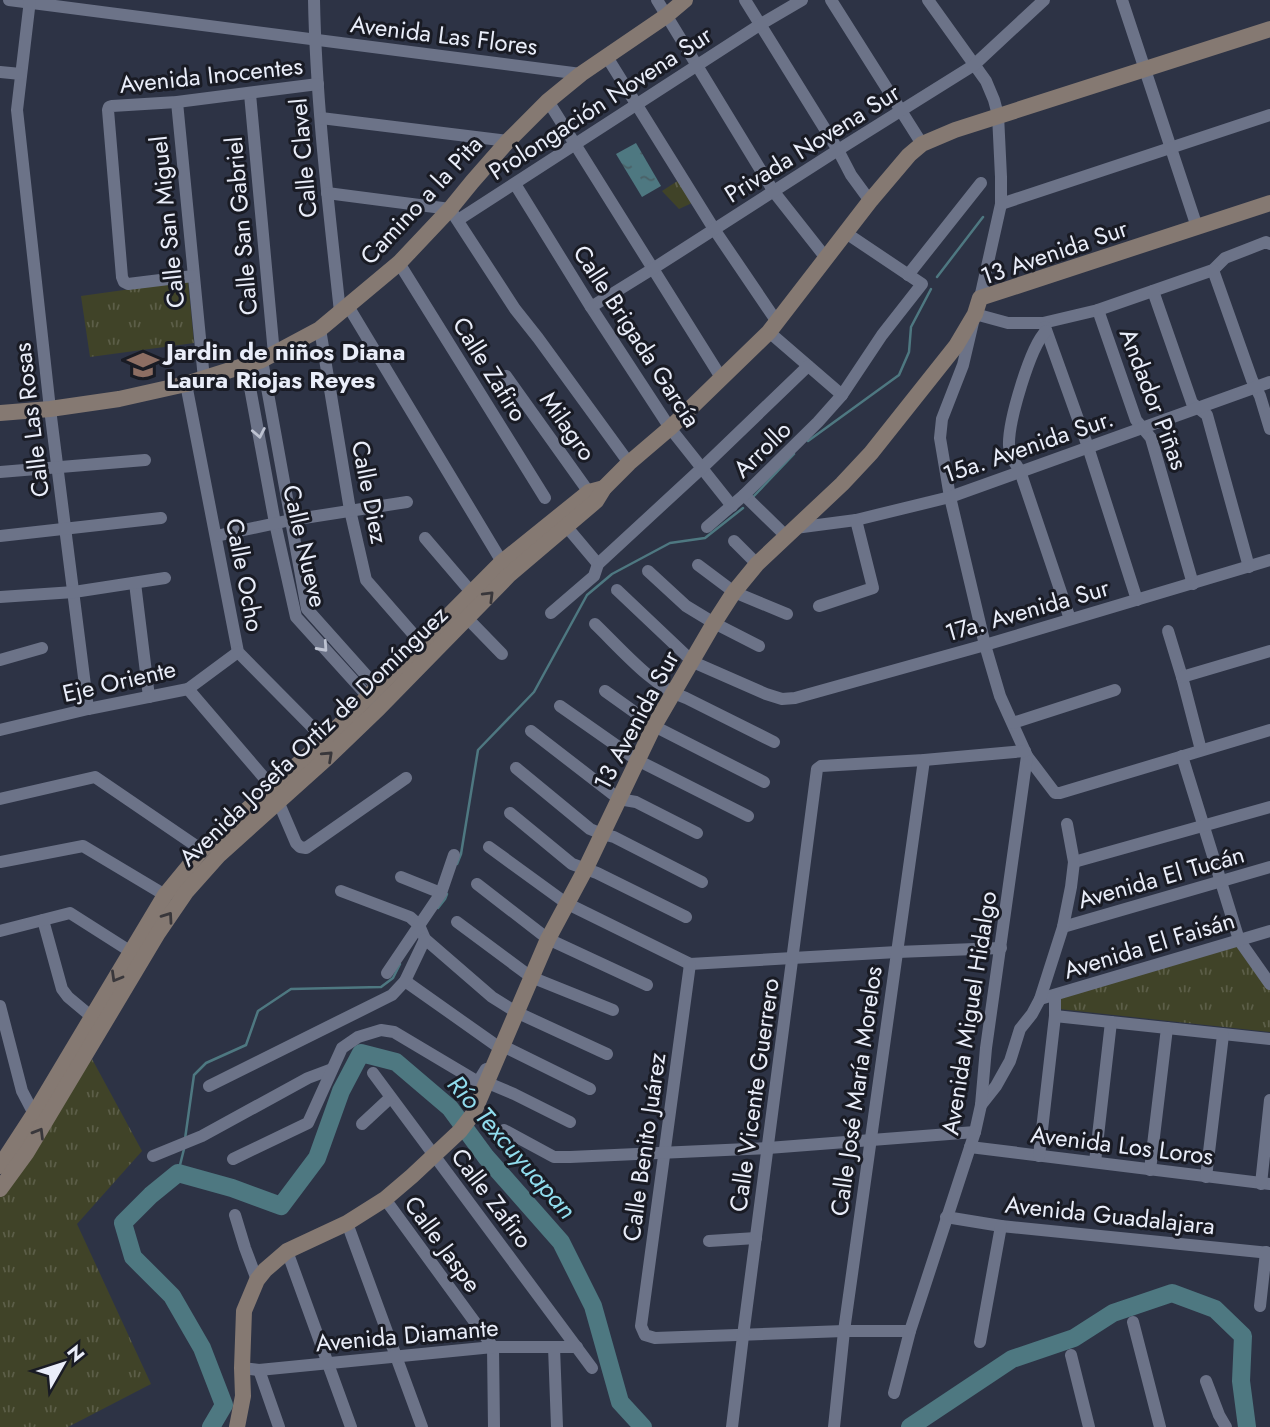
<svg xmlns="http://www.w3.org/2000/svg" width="1270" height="1427" font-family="Jost,sans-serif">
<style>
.park{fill:url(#park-tufts)}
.water{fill:url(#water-ripples)}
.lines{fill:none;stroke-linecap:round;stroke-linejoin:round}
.stream{stroke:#4e7881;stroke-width:2.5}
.river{stroke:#4e7881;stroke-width:18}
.street{stroke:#6c7388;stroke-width:12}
.secondary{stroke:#857972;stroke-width:16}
.oneway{stroke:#bdc2d1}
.oneway2{stroke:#39373b}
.labels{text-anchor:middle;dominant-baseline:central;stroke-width:6;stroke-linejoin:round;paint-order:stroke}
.street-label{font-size:24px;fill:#e9edf9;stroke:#191b24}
.poi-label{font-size:24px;font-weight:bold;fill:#e9edf9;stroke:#191b24;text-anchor:start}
.water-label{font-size:26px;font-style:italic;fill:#90dced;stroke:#191b24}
</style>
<defs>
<pattern id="park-tufts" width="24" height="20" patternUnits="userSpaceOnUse" patternTransform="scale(1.75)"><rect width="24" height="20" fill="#404328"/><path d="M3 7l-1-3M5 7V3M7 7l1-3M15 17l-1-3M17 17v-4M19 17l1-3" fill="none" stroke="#5c5e48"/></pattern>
<pattern id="water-ripples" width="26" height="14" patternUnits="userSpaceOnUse" patternTransform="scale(1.75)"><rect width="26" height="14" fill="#4e7881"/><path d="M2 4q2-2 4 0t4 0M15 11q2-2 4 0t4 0" fill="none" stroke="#4a6066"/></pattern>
</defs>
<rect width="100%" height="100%" fill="#2d3345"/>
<g class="park">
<path d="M679,180L692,203L679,209L662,191Z"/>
<path d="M188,281L194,343L90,357L81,296Z"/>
<path d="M1236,946L1270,990V1032L1059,1009L1058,999Z"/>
<path d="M92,1059L142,1151L77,1224L151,1384L68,1427H0V1194Z"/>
</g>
<path class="water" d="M636,143L661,186L642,197L616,154Z"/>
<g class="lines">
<g class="stream">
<path d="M937,277L983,217"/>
<path d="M808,441L899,375L909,352L911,327L931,289"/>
<path d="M753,497L794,454"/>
<path d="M457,864L461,854L478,750L534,692L587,595L612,574L670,543L705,538L743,508"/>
<path d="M438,908L445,899L447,894"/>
<path d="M185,1139L194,1075L206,1063L246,1045L258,1011L291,989L381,987L393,978L400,964"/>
<path d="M178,1173L184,1149"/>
</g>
<g class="river">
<path d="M211,1427L224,1405L202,1348L172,1296L133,1257L123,1223L151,1195L178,1173L232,1188L281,1206L317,1158L341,1091L361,1053L396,1062L450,1108L486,1157L561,1242L593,1306L620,1402L643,1427"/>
<path d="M910,1427L1012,1359L1074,1338L1113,1313L1172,1293L1215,1309L1243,1336L1241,1381L1247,1427"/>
</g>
<g class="street">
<path d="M9,0L581,74"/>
<path d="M30,0L17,110L50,409L88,709"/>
<path d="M314,0C316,104 329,209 340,312"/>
<path d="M657,0L774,192L826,258"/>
<path d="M745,0L838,150L851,175L870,201"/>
<path d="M831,0L922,144"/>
<path d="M928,0L986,81L994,100L998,115L1001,177V204L980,298"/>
<path d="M1122,0L1197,227"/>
<path d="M607,57L714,229L777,322"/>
<path d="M0,72L21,74"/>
<path d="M250,94L274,354"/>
<path d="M548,101L722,379"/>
<path d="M177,102L204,379"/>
<path d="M321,118L508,141"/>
<path d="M515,184L591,307L670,428L732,506"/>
<path d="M327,193L450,209L515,309L538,338L629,463"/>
<path d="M1001,204L1270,115"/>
<path d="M458,220L761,24L802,0"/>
<path d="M1270,244L1266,242L1225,258L1213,270L1098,310L1043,323H1008L975,314L963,365L942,419L940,438L950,497L985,645L1000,696L1027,756L1055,793H1060L1270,730"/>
<path d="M399,263L545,498"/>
<path d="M1213,270L1252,380L1260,396L1270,429"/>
<path d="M908,275L981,183"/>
<path d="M193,276L128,284L124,282L122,277L108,110L109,107L112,106L177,102L318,84"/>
<path d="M1153,291L1192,403L1207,415L1249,567"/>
<path d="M348,306L502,562"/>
<path d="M591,307L654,268L838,150L974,65L1044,0"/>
<path d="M1098,310L1136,420L1151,438L1193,584"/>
<path d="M1045,327L1088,447L1137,600"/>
<path d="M320,329L350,510L366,580L421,643"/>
<path d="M1046,331C1030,347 1008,422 1009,446C1009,455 1015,463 1020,471L1070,619"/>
<path d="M769,332L842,395"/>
<path d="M262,360L307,609L382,693"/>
<path d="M246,366L275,523L296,617L373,702"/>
<path d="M506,376L593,498"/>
<path d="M186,384L238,652L325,740"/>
<path d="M0,472L145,460"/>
<path d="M744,495L786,536"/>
<path d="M566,526L598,564"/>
<path d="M707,527L744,495L818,422L842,395L882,335L922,284L846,233"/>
<path d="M795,528L856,520L950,497L1270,382"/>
<path d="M0,536L161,518"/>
<path d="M216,536L291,520L407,502"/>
<path d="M425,538L472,593"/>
<path d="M734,541L757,564"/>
<path d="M698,565L734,592L787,614"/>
<path d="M648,571L686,606L714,623L759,646"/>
<path d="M135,583L149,697"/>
<path d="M617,590L693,662L766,694L782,699L795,698L985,645L1270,560"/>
<path d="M0,597L74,592L165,578"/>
<path d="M819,606L873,588L856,520"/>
<path d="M551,613L594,576L598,564L702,468L808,366"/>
<path d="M467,618L502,654"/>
<path d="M595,624C620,648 654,688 686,698L774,742"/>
<path d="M1168,631L1182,677L1201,750"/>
<path d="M0,660L42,648"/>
<path d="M1182,677L1270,651"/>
<path d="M188,689L272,787L296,843L300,847L306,848L406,778"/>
<path d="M605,691L654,726L764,782"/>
<path d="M560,706L637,760L748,816"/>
<path d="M1013,723L1115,690"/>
<path d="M0,730L88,709L188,689L238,652"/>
<path d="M531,731L619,799L636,802L697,833"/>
<path d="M1182,756L1239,940L1270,984"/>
<path d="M516,768L590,829L602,834L614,837L702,882"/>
<path d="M0,799L95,777L202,850"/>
<path d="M510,813L572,864L597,873L686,917"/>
<path d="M489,847L566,903L690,964L897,952L1001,948"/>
<path d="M0,862L83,846L165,895"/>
<path d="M1074,862L1270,807"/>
<path d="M401,877L441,893"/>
<path d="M477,884L548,939L647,985"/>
<path d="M341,891L410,917L419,925L425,939L492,997L516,1012L607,1054"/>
<path d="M43,920L62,989L68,997L92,1017"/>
<path d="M457,922L531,977L613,1010"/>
<path d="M1063,927L1270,867"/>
<path d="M0,931L70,913L136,955"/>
<path d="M690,964L641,1326L645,1335L655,1338L844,1331H910"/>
<path d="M387,973L441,893L454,855"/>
<path d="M405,981L497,1046H503L590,1089"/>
<path d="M1040,999L1270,931"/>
<path d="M0,1006L22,1091L34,1114"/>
<path d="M1055,1016L1270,1039"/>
<path d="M373,1073L592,1368"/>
<path d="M488,1083L514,1094L570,1122"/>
<path d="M209,1086L392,995L405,981L425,939"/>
<path d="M981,1105L996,1086L1010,1061L1020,1029L1032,1014L1040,999L1063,927L1071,887L1074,862L1067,824"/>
<path d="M362,1124L390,1098"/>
<path d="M504,1130L554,1157H570L768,1148L975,1132"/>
<path d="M970,1147L1270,1184"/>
<path d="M153,1156L202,1136L308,1078L332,1069"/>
<path d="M1039,1156L1055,1016V995"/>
<path d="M233,1159L308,1123L342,1048L358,1037L381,1030L394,1032L478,1082L486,1069"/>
<path d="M1095,1162L1111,1022"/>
<path d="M1150,1170L1167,1028"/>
<path d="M1206,1177L1223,1035"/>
<path d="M1261,1184L1270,1100"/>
<path d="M385,1199L493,1347L494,1427"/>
<path d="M235,1215L245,1248L257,1280"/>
<path d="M946,1217L1001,1226L1270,1253"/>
<path d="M347,1223L422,1427"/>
<path d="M709,1241L756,1238"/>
<path d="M287,1251L351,1427"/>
<path d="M1260,1306L1266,1252"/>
<path d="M1133,1322L1160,1427"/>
<path d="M980,1342L1001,1226"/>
<path d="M554,1347L557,1427"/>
<path d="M1071,1355L1089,1427"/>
<path d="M242,1368L259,1370L493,1347H577"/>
<path d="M259,1370L279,1427"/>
<path d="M1206,1381L1219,1415L1226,1427"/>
<path d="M894,1393L910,1331L975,1132L981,1105L986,1048L1027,756"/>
<path d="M732,1427L743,1336L817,769L821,766L924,760L1025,751"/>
<path d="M834,1427L844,1331L924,760"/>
</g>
<g class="secondary">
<path d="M0,413L50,409L119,399L186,384L262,360L320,329L399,263L450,209L472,182L508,141L548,101L581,74L666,16L685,0"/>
<path d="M0,1166L34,1114L165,895L202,850L325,740L502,562L589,492L604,488"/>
<path d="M0,1189L27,1152L158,933L186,892L219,855L328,757L379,708L509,575L596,501L604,488L629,463L670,428L769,332L870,201L909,155L922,144L955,130L1270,29"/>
<path d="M237,1427L243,1396L242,1368L244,1311L257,1280L265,1270L287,1251L347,1223L385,1199L412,1176L460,1131L473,1114L548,939L585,870L654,726L714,623L734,592L757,564L842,484L871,453L956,346L975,314L980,298L1270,203"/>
</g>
</g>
<defs><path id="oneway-chevron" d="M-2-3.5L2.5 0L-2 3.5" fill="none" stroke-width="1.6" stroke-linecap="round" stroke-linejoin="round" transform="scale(1.75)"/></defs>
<g class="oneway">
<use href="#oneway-chevron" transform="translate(259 433) rotate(79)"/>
<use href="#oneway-chevron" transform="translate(323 647) rotate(48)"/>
</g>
<g class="oneway2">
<use href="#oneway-chevron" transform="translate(489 596) rotate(-45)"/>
<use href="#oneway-chevron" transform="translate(328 756) rotate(-43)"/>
<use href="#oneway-chevron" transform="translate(168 917) rotate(-55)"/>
<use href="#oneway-chevron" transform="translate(116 977) rotate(120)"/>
<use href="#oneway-chevron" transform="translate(39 1133) rotate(-59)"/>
</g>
<defs>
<symbol id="school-bare" viewBox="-9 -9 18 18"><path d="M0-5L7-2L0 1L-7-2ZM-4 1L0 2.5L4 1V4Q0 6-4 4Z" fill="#8d6e63" stroke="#191b24" stroke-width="2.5" paint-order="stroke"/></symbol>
</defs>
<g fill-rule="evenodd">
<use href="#school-bare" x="121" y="343" width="44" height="44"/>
</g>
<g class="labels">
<g class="street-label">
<text transform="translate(444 35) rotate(7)">Avenida Las Flores</text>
<text transform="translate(211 75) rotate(-6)">Avenida Inocentes</text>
<text transform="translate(600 103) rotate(-33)">Prolongación Novena Sur</text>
<text transform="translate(812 143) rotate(-32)">Privada Novena Sur</text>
<text transform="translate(303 158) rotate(-95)">Calle Clavel</text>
<text transform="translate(421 200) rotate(-47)">Camino a la Pita</text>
<text transform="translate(167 222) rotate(-96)">Calle San Miguel</text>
<text transform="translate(241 226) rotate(-95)">Calle San Gabriel</text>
<text transform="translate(1054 252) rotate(-19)">13 Avenida Sur</text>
<text transform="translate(637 336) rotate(57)">Calle Brigada García</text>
<text transform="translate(490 369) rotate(58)">Calle Zafiro</text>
<text transform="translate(1154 399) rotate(69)">Andador Piñas</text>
<text transform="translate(31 420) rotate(-97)">Calle Las Rosas</text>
<text transform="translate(568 426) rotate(55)">Milagro</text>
<text transform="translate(1028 446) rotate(-19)">15a. Avenida Sur.</text>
<text transform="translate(762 449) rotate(-44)">Arrollo</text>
<text transform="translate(370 492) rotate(79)">Calle Diez</text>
<text transform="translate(305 546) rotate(77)">Calle Nueve</text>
<text transform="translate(245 575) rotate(79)">Calle Ocho</text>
<text transform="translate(1027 610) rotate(-16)">17a. Avenida Sur</text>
<text transform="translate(119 681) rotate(-13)">Eje Oriente</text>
<text transform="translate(636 720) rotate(-62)">13 Avenida Sur</text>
<text transform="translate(313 736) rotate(-44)">Avenida Josefa Ortiz de Domínguez</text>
<text transform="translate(1161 877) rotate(-16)">Avenida El Tucán</text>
<text transform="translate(1149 945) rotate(-17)">Avenida El Faisán</text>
<text transform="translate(969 1013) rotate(-81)">Avenida Miguel Hidalgo</text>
<text transform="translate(856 1091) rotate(-82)">Calle José María Morelos</text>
<text transform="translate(754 1095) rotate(-82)">Calle Vicente Guerrero</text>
<text transform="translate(1122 1145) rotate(7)">Avenida Los Loros</text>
<text transform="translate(644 1147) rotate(-82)">Calle Benito Juárez</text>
<text transform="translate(492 1198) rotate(53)">Calle Zafiro</text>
<text transform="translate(1110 1215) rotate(6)">Avenida Guadalajara</text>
<text transform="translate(443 1244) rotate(54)">Calle Jaspe</text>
<text transform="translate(407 1335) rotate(-5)">Avenida Diamante</text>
</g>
<g class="poi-label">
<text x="166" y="351">Jardin de niños Diana<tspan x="166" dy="28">Laura Riojas Reyes</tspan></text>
</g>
<g class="water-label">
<text transform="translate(512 1147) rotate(49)">Río Texcuyuapan</text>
</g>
</g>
<g transform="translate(63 1364) rotate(51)" stroke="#191b24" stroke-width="5" paint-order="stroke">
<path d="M0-5L12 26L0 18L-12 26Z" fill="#e9edf9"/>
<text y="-10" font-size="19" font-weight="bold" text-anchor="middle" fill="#e9edf9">N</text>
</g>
</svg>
